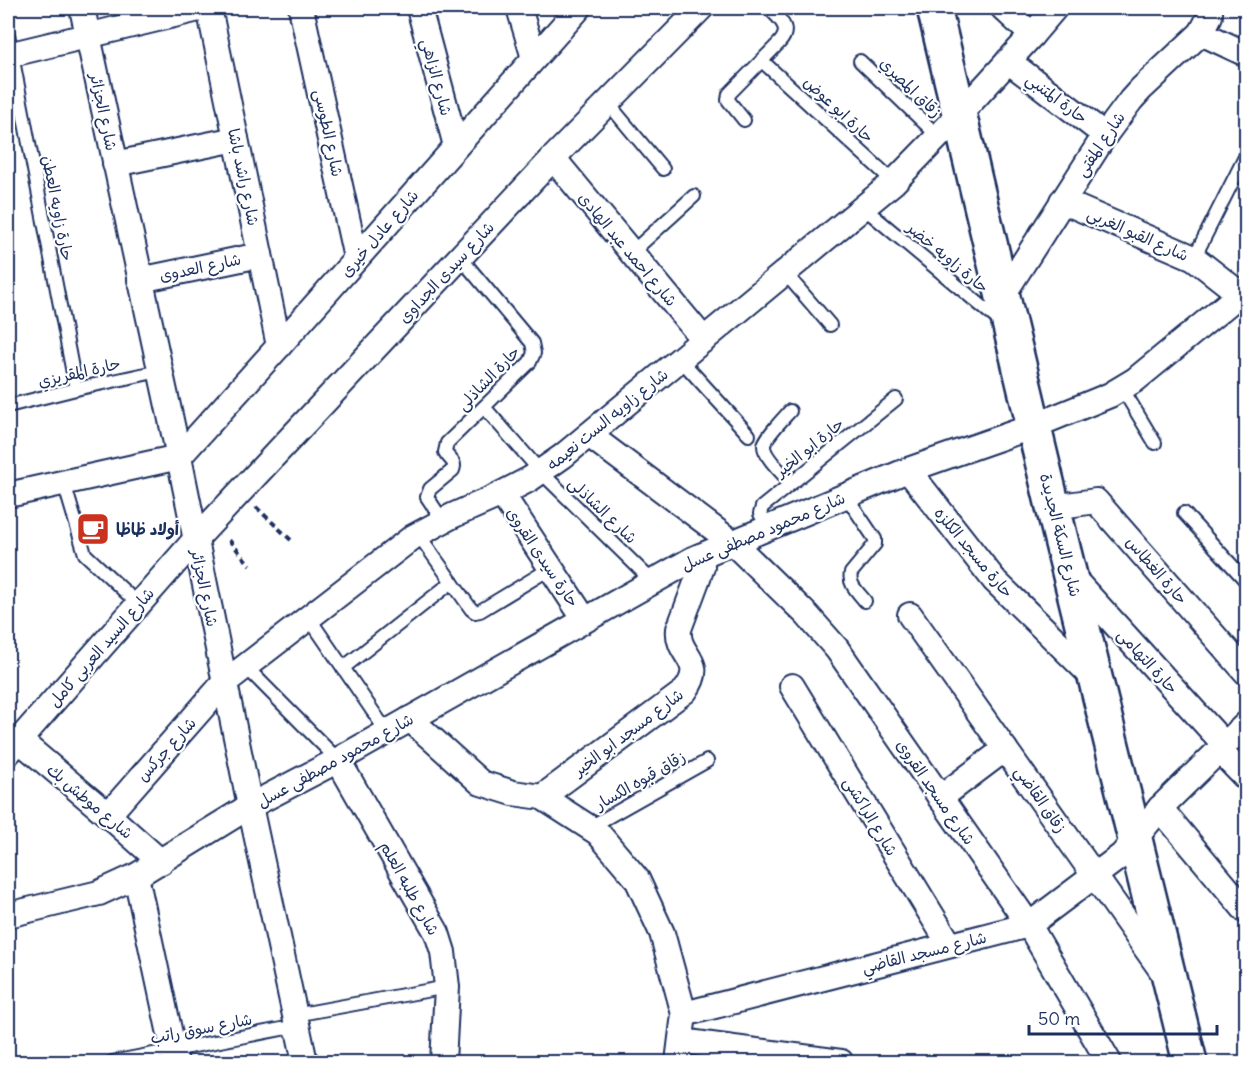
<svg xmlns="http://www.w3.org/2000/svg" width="1254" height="1070" font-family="Delius,'Playpen Sans Arabic',sans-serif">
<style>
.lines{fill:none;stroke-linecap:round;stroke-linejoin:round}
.lane-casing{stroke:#1b2f5e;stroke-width:16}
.street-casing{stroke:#1b2f5e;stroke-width:28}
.secondary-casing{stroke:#1b2f5e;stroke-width:38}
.path{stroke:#1b2f5e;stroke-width:4;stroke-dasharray:6 4.5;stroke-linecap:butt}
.lane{stroke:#fff;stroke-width:12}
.street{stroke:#fff;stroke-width:24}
.secondary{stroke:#fff;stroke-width:33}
.labels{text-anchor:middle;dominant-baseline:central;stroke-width:4.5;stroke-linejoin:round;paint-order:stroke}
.street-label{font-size:16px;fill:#1b2f5e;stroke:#fff}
.poi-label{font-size:16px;font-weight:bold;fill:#1b2f5e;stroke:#fff;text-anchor:start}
</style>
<rect width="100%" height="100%" fill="#fff"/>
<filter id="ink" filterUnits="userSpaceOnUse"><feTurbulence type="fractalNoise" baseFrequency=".0167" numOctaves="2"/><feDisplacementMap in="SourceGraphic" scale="12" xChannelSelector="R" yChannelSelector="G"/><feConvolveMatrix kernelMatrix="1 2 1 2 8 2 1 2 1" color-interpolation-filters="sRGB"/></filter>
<g filter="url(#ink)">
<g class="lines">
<defs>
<g id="lane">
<path d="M8,34L76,389"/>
<path d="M762,61L894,182"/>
<path d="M860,61L939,137"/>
<path d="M608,103L663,169"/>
<path d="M744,120L728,100L729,94L779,43C793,28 779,19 769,8"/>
<path d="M864,208L1002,323"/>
<path d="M631,253L694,196"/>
<path d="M1194,258L1246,155"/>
<path d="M785,273L830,325"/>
<path d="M680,359L749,435"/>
<path d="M1122,388L1155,443"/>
<path d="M8,406L76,389L159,371"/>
<path d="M484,407L541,472L652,581"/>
<path d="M790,411C783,419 766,436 764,445C763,456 784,475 791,483"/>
<path d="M64,483L85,554L138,604"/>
<path d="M846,496L875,539V544L851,573C848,584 858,592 865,601"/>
<path d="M1184,513L1246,581"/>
<path d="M443,521L427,497L430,489L453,470C457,461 448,459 445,452L447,443L530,362L534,353L532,343L460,257"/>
<path d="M769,528L760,514L762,507L896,399"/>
<path d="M418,534L471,609L475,612L480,611L551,568"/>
<path d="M309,618L387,732"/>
<path d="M246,667L338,760"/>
<path d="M343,668L452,582"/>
<path d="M590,827L707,761"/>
<path d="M295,1015L447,987"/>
<path d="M112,1062L297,1026"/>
</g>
<g id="street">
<path d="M82,8L179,457L250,806L305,1062"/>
<path d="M209,8L279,346"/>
<path d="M301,8L356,258"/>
<path d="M419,8L456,146"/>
<path d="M519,8L534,58"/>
<path d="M1003,8L1032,35"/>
<path d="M1201,33L1246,54"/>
<path d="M8,55L203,8"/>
<path d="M1008,61L1105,135"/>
<path d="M553,158L704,340"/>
<path d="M115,164L236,139"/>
<path d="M1062,201L1194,258L1240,294"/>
<path d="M140,280L260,255"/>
<path d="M1003,295L1105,135L1131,100L1141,89L1201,33L1210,16V8"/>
<path d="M589,435L733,543L807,615L837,649L1029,925L1109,1062"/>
<path d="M908,470L995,581L1096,680"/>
<path d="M502,494L585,620"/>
<path d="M8,495L179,457L279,346L579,8"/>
<path d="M1053,507L1096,501L1246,672"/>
<path d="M1072,577L1225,745"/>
<path d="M910,615L1162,971"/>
<path d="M792,686L950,945"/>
<path d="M410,719L481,783L513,793L542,797L598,833L637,879L662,933L684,1014L678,1062"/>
<path d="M19,740L108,815L161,862"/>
<path d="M1219,750L1246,778"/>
<path d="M8,753L195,540L553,158L701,8"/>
<path d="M338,760L437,933L443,952L447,987L443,1062"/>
<path d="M542,797L685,691C708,660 676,657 679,629L702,567V560L700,556"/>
<path d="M940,798L1005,749"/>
<path d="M1160,808L1246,911"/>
<path d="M108,815L224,683L413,537L452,516L493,498L530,479L563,456L894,182L960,114L1032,35L1055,8"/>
<path d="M136,876L176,1062"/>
<path d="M8,915L99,893L136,876L250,806L338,760L693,559L908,470L1034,426L1110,395L1135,380L1246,289"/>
<path d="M684,1014L1029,925L1122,855L1160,808L1246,724"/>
<path d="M681,1041L841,1062"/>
</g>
<path id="secondary" d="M934,8L1053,507L1190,1062"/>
</defs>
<use href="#lane" class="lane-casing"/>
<use href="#street" class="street-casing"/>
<use href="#secondary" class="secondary-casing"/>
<g class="path">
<path d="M256,507L292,541"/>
<path d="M229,540L250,565"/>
</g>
<use href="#lane" class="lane"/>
<use href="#street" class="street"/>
<use href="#secondary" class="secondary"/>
</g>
</g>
<defs>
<symbol id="cafe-square" viewBox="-11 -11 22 22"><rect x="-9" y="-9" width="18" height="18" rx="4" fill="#c8321e" stroke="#fff"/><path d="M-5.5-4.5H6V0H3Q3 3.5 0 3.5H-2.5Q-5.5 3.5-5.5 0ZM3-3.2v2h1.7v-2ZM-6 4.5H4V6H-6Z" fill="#fff"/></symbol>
</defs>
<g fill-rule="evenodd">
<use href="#cafe-square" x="74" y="510" width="38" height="38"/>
</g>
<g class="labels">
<g class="street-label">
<text transform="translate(437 77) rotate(75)">شارع الزاهي</text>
<text transform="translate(911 87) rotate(44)">زقاق المصري</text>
<text transform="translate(1057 98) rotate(37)">حارة المتنبي</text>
<text transform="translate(839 109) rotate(43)">حارة ابو عوض</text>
<text transform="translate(104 112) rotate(78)">شارع الجزائر</text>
<text transform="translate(329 133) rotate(78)">شارع الطوسى</text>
<text transform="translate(1100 144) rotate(-56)">شارع المفتى</text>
<text transform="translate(244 177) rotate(78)">شارع راشد باشا</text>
<text transform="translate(58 208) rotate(79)">حارة زاويه العطن</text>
<text transform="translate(379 233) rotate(-49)">شارع عادل خيرى</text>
<text transform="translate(1138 234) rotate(24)">شارع القبو الغربى</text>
<text transform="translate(628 249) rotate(50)">شارع احمد عبد الهادى</text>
<text transform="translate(948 257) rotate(40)">حارة زاويه خضر</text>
<text transform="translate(200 267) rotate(-12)">شارع العدوى</text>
<text transform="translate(446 272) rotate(-47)">شارع سيدى الجداوى</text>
<text transform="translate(79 372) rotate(-13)">حارة المقريزي</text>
<text transform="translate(488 378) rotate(-46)">حارة الشاذلى</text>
<text transform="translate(607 419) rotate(-39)">شارع زاويه الست نعيمه</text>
<text transform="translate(809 447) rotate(-39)">حارة ابو الخير</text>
<text transform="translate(603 510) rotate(44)">شارع الشاذلى</text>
<text transform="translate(763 531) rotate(-23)">شارع محمود مصطفى عسل</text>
<text transform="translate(1061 535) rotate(76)">شارع السكة الجديدة</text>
<text transform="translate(974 552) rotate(50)">حارة مسجد الكلزه</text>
<text transform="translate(543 557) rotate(56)">حارة سيدى القروى</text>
<text transform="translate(1157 570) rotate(49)">حارة الغطاس</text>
<text transform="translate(205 588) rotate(78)">شارع الجزائر</text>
<text transform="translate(101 647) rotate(-49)">شارع السيد العربى كامل</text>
<text transform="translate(1148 661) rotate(48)">حارة التهامى</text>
<text transform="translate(628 732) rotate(-37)">شارع مسجد ابو الخير</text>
<text transform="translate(166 749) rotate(-48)">شارع جركس</text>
<text transform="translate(335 760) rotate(-29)">شارع محمود مصطفى عسل</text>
<text transform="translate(640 780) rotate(-30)">زقاق قبوه الكسار</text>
<text transform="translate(936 792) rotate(55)">شارع مسجد القروى</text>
<text transform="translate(1041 799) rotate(55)">زقاق القاضي</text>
<text transform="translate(90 801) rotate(40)">شارع موطش بك</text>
<text transform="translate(871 816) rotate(59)">شارع الراكشى</text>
<text transform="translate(410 888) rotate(61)">شارع طلبه العلم</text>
<text transform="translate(924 952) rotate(-14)">شارع مسجد القاضي</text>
<text transform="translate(201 1028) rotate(-11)">شارع سوق راتب</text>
</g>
<g class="poi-label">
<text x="116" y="529">أولاد ظاظا</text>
</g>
</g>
<rect width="1254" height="1070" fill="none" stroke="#fff" stroke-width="30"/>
<rect x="15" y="15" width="1224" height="1040" fill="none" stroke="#1b2f5e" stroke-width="2" filter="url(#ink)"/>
<path d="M1029 1025v9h188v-9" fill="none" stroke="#1b2f5e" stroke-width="3"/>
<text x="1038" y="1025" font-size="18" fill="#1b2f5e" stroke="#ffffff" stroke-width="4.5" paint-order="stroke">50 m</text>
</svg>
